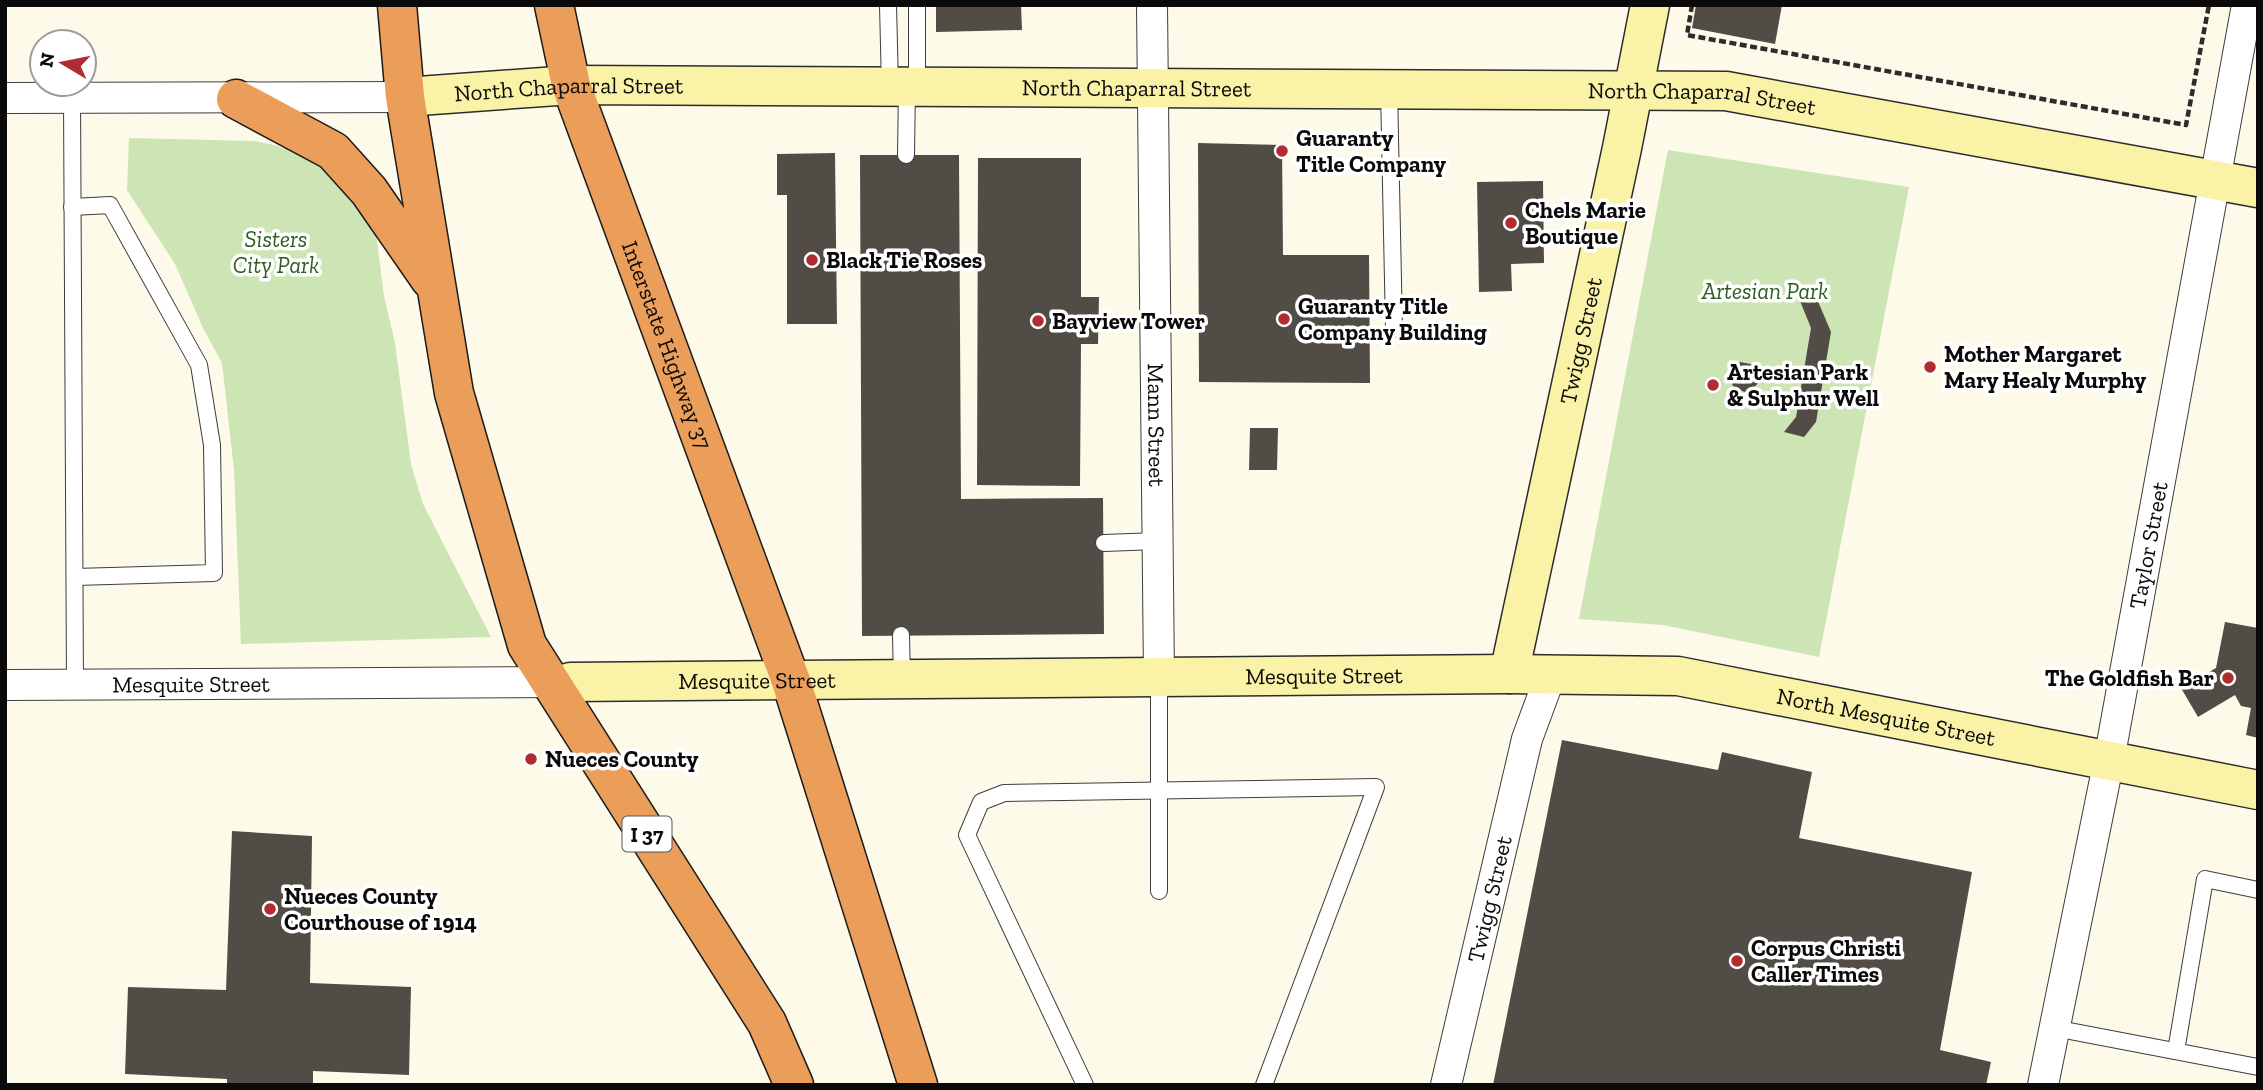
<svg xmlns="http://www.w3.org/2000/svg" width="2263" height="1090" font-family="'Zilla Slab',serif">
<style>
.green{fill:#cde5b5}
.building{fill:#524c47}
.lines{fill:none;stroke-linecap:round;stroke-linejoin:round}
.lane-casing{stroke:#3d3d3d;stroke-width:18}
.street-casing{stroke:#3d3d3d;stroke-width:32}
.secondary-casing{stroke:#2c2c2c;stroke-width:41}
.highway-casing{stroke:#1b1b1b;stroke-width:41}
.path{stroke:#2c2c2c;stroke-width:4.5;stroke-dasharray:7 3.5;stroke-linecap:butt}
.lane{stroke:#fff;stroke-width:16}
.street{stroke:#fff;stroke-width:30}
.secondary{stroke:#faf2a7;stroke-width:38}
.highway{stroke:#eb9e59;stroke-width:38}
.poi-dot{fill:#b12c30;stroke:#fff;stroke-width:2.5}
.labels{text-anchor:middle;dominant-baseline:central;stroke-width:7;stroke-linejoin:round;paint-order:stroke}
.shield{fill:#fff;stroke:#545454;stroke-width:2}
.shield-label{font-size:21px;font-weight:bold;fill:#0a0a0a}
.street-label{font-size:23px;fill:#0a0a0a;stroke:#fff}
.poi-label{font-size:23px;font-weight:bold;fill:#0a0a0a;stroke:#fff;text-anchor:start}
.park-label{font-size:23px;font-style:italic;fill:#2c5d20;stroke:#fff}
</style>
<rect width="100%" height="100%" fill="#fefae9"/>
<g class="green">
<path d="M129,138L254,141L274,145L304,155L343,174L376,233L384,296L395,343L411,464L423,504L491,637L241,644L234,470L222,363L203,328L175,264L127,190Z"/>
<path d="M1668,150L1909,187L1819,657L1663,625L1579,619Z"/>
</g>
<g class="building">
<path d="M936,5H1021L1022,30L936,32Z"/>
<path d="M1696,5H1782L1775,44L1692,28Z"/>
<path d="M1198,143L1282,145L1283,255H1369L1370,383L1199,382Z"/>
<path d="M835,153L837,324H787V195H777V154Z"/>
<path d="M860,155H959L961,499L1103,498L1104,634L862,636Z"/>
<path d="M978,158H1081V297H1099L1098,344H1081L1080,486L977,485Z"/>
<path d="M1543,181L1544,263L1511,264L1512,291L1479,292L1477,182Z"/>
<path d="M1798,296L1817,299L1831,332L1816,422L1804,437L1784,432L1796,417L1811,328Z"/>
<path d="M1740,362L1756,365L1761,380L1749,393L1734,389L1729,375Z"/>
<path d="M1250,428H1278L1277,470H1249Z"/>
<path d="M2225,622L2258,628V738L2246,735L2251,708L2241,706L2235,695L2198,717L2181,688L2216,668Z"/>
<path d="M1562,740L1718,770L1722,752L1812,772L1799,838L1972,872L1940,1050L1991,1062L1986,1085H1493Z"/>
<path d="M232,831L312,836L310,983L411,987L409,1075L313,1071V1085H227V1079L125,1074L128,987L226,990Z"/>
</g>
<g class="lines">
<defs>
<g id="lane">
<path d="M888,5L890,87"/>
<path d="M917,87V5"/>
<path d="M1389,89L1394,329"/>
<path d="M72,98L75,685"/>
<path d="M906,155L907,87"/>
<path d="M72,207L110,205L199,365L212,445L214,573L75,577"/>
<path d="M1104,543L1157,541"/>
<path d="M901,635L902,680"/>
<path d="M1159,678V891"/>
<path d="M2054,1028L2258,1067"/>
<path d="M2176,1051L2205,879L2258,890"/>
<path d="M1085,1085L967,835L981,802L1004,793L1376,787L1264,1085"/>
</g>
<g id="street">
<path id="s1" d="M1152,5L1159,678"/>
<path d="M5,98L405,97"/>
<path id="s2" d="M5,685L568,682"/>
<path id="s3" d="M1446,1085L1527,739L1551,674"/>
<path id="s4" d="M2043,1085L2109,760L2247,5"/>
</g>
<g id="secondary">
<path id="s5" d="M405,97L571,85L1726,91L2258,188"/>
<path id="s6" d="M1509,674L1622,148L1650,5"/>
<path id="s7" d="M570,682L1509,674L1678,676L2258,790"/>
</g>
<g id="highway">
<path d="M397,5L405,97L454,393L527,645L767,1023L794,1085"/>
<path id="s8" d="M554,5L571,85L791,681L918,1085"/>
<path d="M236,99L333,151L369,191L430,279"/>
</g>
</defs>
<use href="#lane" class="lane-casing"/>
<use href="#street" class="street-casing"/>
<use href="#secondary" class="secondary-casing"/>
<use href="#highway" class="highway-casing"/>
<path class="path" d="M1692,5L1687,35L2186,125L2209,5"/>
<use href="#lane" class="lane"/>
<use href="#street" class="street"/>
<use href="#secondary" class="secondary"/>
<use href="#highway" class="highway"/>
</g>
<g class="poi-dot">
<circle cx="1282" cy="151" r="7"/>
<circle cx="1511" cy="223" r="7"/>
<circle cx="812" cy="260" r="7"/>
<circle cx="1284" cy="319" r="7"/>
<circle cx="1038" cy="321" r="7"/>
<circle cx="1930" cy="367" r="7"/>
<circle cx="1713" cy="385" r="7"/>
<circle cx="2228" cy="678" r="7"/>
<circle cx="531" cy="759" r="7"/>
<circle cx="270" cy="909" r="7"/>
<circle cx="1737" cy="961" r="7"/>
</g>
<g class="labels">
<rect class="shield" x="622.5" y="816.5" width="49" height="35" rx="5"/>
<g class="shield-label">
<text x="647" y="834">I 37</text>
</g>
<g class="street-label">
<text stroke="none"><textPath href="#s5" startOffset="732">North Chaparral Street</textPath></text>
<text stroke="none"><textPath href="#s5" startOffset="164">North Chaparral Street</textPath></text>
<text stroke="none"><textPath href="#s5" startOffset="1298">North Chaparral Street</textPath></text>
<text stroke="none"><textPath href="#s6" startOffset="341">Twigg Street</textPath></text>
<text stroke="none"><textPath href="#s8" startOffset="359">Interstate Highway 37</textPath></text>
<text stroke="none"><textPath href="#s1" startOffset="420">Mann Street</textPath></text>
<text stroke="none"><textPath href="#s4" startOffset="550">Taylor Street</textPath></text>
<text stroke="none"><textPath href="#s7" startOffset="754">Mesquite Street</textPath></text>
<text stroke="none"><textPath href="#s7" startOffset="187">Mesquite Street</textPath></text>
<text stroke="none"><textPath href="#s2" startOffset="186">Mesquite Street</textPath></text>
<text stroke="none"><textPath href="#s7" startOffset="1320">North Mesquite Street</textPath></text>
<text stroke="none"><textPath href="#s3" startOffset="191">Twigg Street</textPath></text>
</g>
<g class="poi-label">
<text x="1296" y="138">Guaranty<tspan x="1296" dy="26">Title Company</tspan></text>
<text x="1525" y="210">Chels Marie<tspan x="1525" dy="26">Boutique</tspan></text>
<text x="826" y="260">Black Tie Roses</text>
<text x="1298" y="306">Guaranty Title<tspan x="1298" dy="26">Company Building</tspan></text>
<text x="1052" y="321">Bayview Tower</text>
<text x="1944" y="354">Mother Margaret<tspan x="1944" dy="26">Mary Healy Murphy</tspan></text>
<text x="1727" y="372">Artesian Park<tspan x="1727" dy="26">&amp; Sulphur Well</tspan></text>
<text x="2214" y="678" text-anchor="end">The Goldfish Bar</text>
<text x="545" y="759">Nueces County</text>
<text x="284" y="896">Nueces County<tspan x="284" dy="26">Courthouse of 1914</tspan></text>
<text x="1751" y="948">Corpus Christi<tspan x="1751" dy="26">Caller Times</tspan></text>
</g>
<g class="park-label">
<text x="276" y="239">Sisters<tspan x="276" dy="26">City Park</tspan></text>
<text x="1765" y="291">Artesian Park</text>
</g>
</g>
<rect width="2263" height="1090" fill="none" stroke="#0a0a0a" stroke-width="14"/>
<g transform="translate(63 63) rotate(280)"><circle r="33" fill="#ffffff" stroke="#9d9d9d" stroke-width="2"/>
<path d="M0-5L12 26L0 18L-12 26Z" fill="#b12c30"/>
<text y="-10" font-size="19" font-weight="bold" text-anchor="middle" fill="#0a0a0a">N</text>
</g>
</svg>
